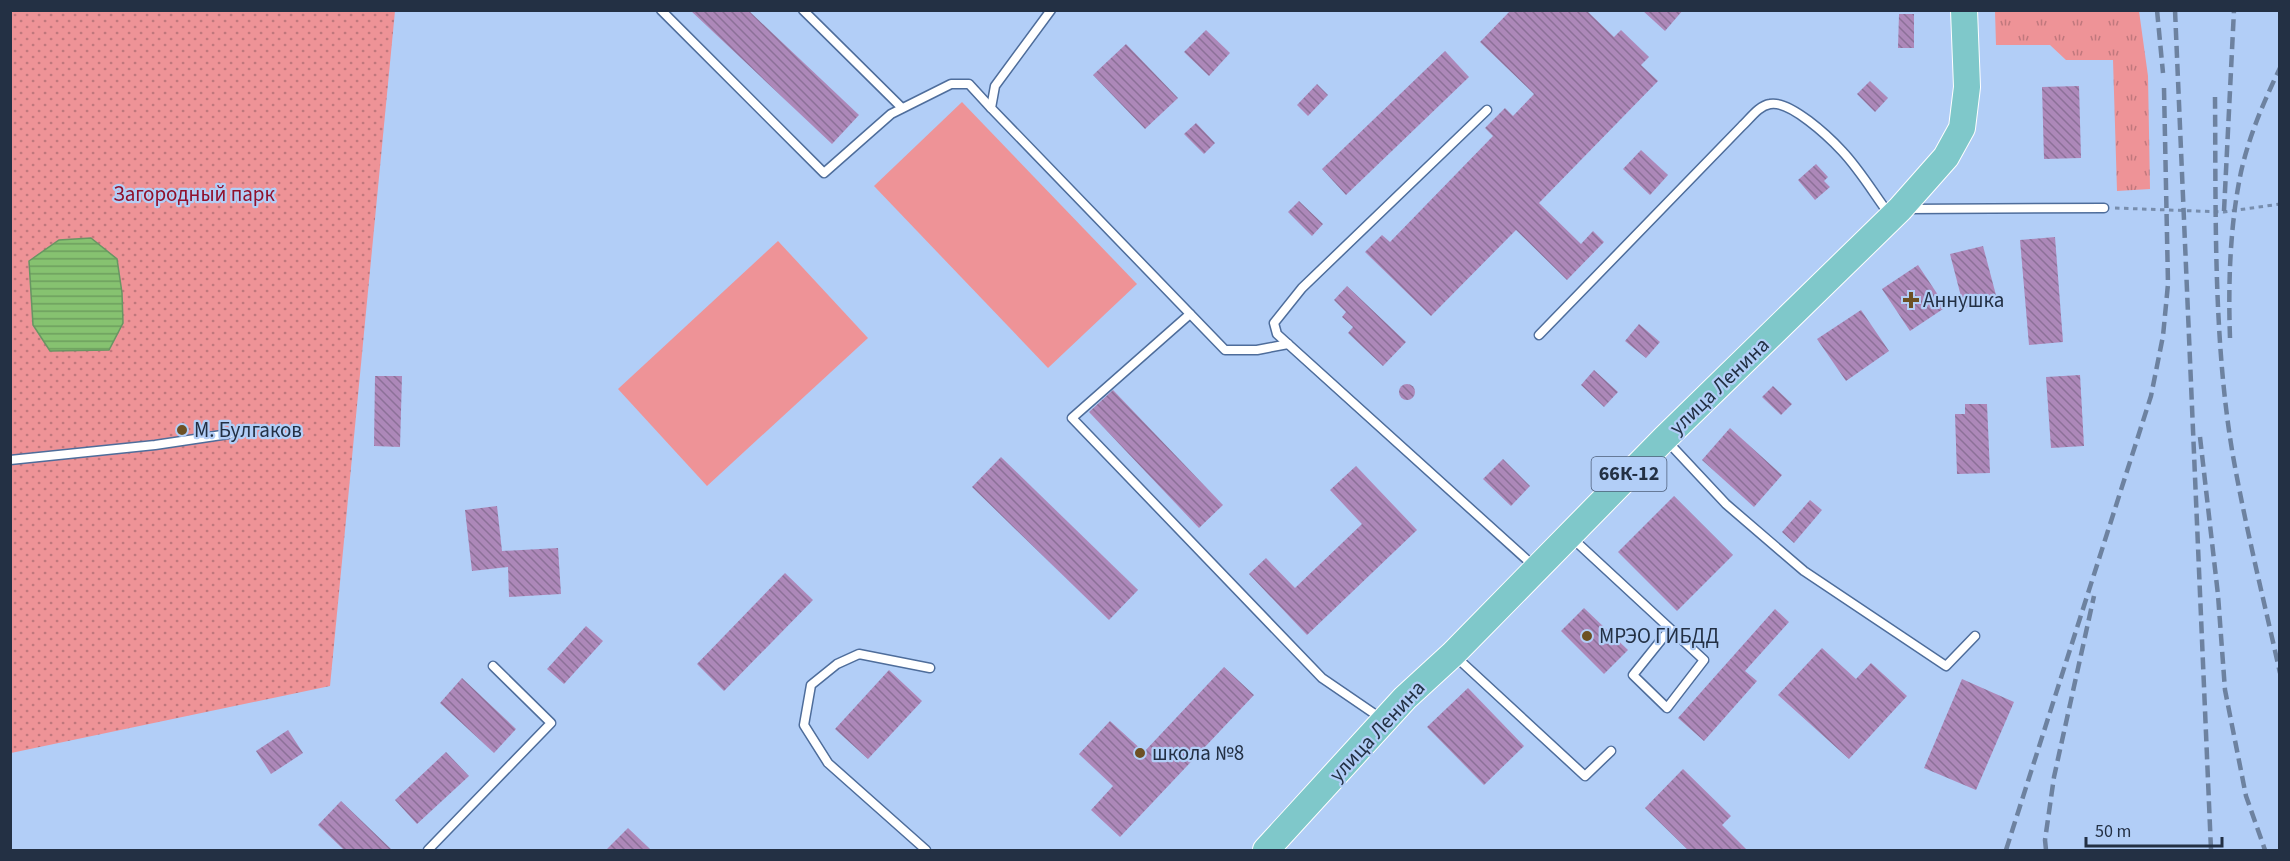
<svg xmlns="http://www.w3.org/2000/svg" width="2290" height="861" font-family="'Source Sans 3',sans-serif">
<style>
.grass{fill:url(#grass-tufts)}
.park{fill:url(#park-dots)}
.garden{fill:#ee9397}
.water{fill:url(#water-rules);stroke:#689663;stroke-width:1.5}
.building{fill:url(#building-back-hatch)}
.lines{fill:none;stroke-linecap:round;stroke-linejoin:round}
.service-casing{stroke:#4e6d9b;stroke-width:11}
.primary-casing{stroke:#fff;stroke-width:28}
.path{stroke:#778dad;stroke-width:3;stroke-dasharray:4.5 4.5;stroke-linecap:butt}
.service{stroke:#fff;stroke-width:8}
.primary{stroke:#7fc8ca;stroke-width:26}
.rail{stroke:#6d82a0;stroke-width:4.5;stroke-dasharray:12 6;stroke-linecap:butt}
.poi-dot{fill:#6d5124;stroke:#b2cef7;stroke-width:2}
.labels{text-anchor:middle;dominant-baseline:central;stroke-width:4.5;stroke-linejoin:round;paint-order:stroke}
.shield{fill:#b2cef7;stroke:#4e5f7a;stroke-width:1.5}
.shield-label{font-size:20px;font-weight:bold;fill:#233044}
.park-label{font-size:21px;fill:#90102b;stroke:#b2cef7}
.poi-label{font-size:21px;fill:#233044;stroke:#b2cef7;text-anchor:start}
.street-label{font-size:21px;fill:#233044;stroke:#b2cef7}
</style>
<defs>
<pattern id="grass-tufts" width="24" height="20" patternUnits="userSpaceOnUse" patternTransform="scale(1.5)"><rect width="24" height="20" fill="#ee9397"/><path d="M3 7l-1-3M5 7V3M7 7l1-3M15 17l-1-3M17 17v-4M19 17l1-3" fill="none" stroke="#c0787d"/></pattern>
<pattern id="park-dots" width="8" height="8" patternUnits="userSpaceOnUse" patternTransform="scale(1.5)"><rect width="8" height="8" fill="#ee9397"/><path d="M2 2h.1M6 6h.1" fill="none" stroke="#c0787d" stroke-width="1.8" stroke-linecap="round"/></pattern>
<pattern id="water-rules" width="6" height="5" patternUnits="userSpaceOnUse" patternTransform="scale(1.5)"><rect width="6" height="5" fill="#86c270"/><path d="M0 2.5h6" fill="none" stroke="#6d9e5e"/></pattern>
<pattern id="building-back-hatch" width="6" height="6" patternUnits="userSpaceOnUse" patternTransform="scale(1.5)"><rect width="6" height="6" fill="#ad88b9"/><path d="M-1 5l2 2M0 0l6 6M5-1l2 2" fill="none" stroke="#8c7098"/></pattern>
</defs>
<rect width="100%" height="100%" fill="#b2cef7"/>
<path class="grass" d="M1995,11H2139L2148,76L2150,189L2117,191L2113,60H2066L2050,45H1996Z"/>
<path class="park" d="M11,11H395L330,686L11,753Z"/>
<g class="garden">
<path d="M962,102L1137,284L1048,368L874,186Z"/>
<path d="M778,241L868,338L707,486L618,389Z"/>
</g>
<path class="water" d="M91,238L117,259L122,293L123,323L109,350L50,351L33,325L29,261L59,240Z"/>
<g class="building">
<path d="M690,10H748L859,115L832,144Z"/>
<path d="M1511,10H1586L1614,37L1621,30L1649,57L1641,65L1658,81L1539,203L1581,244L1593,231L1604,242L1567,280L1516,230L1431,316L1365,252L1382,235L1390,242L1493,136L1485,128L1505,108L1513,116L1534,94L1480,42Z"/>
<path d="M1642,10H1683L1665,31Z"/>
<path d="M1899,14H1914V48H1898Z"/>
<path d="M1206,30L1230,53L1209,76L1184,52Z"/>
<path d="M1126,44L1178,98L1145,129L1093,75Z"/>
<path d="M1445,51L1469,77L1346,195L1322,169Z"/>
<path d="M1870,81L1888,98L1875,112L1857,94Z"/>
<path d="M1317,84L1328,95L1308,116L1297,105Z"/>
<path d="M2079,86L2081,158L2044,159L2042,87Z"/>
<path d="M1196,123L1215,143L1204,154L1184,134Z"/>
<path d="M1641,150L1668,175L1650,195L1623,169Z"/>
<path d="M1816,164L1828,177L1824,181L1830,187L1815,200L1798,180Z"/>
<path d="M1299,201L1323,224L1312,236L1288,212Z"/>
<path d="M2055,237L2063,342L2029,345L2020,240Z"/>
<path d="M1983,246L1997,299L1964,308L1950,254Z"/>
<path d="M1918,265L1946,307L1910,331L1882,289Z"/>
<path d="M1347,286L1406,342L1383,366L1348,333L1353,327L1342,317L1346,312L1334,300Z"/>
<path d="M1861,310L1889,351L1846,381L1817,339Z"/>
<path d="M1639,324L1660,342L1646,358L1625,341Z"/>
<path d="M1594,370L1618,392L1604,407L1581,385Z"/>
<path d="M2080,375L2084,446L2051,448L2046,377Z"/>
<path d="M375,376H402L400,447L374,446Z"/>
<circle cx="1407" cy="392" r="8"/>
<path d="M1773,386L1792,404L1781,415L1762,397Z"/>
<path d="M1113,390L1223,505L1199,528L1089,412Z"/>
<path d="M1965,404H1987L1990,473L1957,474L1955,414H1965Z"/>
<path d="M1730,428L1782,475L1754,507L1702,460Z"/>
<path d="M1001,457L1138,590L1109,620L972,487Z"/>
<path d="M1503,459L1530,486L1511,506L1483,479Z"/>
<path d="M1356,466L1417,530L1307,635L1249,574L1266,558L1295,588L1362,524L1330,490Z"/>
<path d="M1674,496L1733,555L1677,611L1618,552Z"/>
<path d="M1810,500L1822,510L1794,543L1782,532Z"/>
<path d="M497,506L502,551L558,548L561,594L509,597L508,567L472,571L465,510Z"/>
<path d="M785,573L813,600L724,691L697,664Z"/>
<path d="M1584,608L1628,650L1604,674L1561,631Z"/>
<path d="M1775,609L1789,622L1745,671L1757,681L1704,741L1678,718Z"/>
<path d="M586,626L603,641L564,684L547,669Z"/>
<path d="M1822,648L1856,679L1871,663L1907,696L1849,759L1778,695Z"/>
<path d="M1224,667L1254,695L1120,837L1091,810L1113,786L1079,754L1110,721L1144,752Z"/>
<path d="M889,670L922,701L868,759L835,729Z"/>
<path d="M462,678L516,729L494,753L440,703Z"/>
<path d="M1962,679L2014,702L1976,790L1924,768Z"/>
<path d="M1468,688L1524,746L1484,785L1427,727Z"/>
<path d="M288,730L303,753L271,774L256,751Z"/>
<path d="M446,752L469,776L417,824L395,800Z"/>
<path d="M1683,769L1731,816L1722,825L1747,850H1688L1645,808Z"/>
<path d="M341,801L392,850H344L318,825Z"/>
<path d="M628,828L651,850H606Z"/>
</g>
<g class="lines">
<defs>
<g id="service">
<path d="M661,10L824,173L891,114L951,84H969L991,108"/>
<path d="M803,10L902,108"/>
<path d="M1051,10L995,86L991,108L1225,350H1257L1288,344"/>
<path d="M1487,110L1302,288L1274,323L1277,334L1536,568"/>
<path d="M1907,209L2104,208"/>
<path d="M1190,314L1072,418L1322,678L1382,719"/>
<path d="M1539,335L1741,127C1750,119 1758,106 1770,104C1790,100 1829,137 1842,151C1860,170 1874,194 1889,214"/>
<path d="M1667,441L1726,504L1804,571L1946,666L1975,636"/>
<path d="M10,460L155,445L242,432"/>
<path d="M1571,537L1704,660L1667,708L1633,675L1670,629"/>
<path d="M1455,656L1585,776L1611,751"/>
<path d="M428,850L551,723L493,666"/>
<path d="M926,850L828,763L804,725L811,685L837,664L859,654L930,668"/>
</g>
<path id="primary" d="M1266,850L1405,698L1453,654L1664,439L1900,209L1946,157L1962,128L1967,87L1964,10"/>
</defs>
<use href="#service" class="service-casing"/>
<use href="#primary" class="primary-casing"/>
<path class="path" d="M2115,208L2224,212L2280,204"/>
<use href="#service" class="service"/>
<use href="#primary" class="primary"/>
<g class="rail">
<path d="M2157,10L2163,73"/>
<path d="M2175,10L2211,850"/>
<path d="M2215,97C2216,214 2213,340 2233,456C2246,529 2264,601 2280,673"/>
<path d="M2224,211L2234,10"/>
<path d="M2230,338C2228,283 2230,225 2241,172C2249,136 2264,101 2280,68"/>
<path d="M2200,437L2218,595L2225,690L2246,796L2265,850"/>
<path d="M2006,850L2151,396L2163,336L2168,284L2164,88"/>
<path d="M2046,850L2045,840L2054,777L2094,596"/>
</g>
</g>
<g class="poi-dot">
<path d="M1908 291h6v6h6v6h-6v6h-6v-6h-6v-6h6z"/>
<circle cx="182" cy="430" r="6"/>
<circle cx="1587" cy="636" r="6"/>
<circle cx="1140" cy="753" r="6"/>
</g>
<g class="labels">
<rect class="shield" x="1591.5" y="457" width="75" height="34" rx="4.5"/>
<g class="shield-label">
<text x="1629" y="474">66К-12</text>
</g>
<g class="park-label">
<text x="194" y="194">Загородный парк</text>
</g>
<g class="poi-label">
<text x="1923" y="300">Аннушка</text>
<text x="194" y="430">М. Булгаков</text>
<text x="1599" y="636">МРЭО ГИБДД</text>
<text x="1152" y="753">школа №8</text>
</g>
<g class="street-label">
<text transform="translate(1719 386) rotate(-44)">улица Ленина</text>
<text transform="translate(1377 731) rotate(-47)">улица Ленина</text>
</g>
</g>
<rect width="2290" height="861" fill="none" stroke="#233044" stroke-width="24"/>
<path d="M2086 837v9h136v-9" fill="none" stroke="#233044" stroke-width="3"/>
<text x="2095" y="837" font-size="18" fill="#233044" stroke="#b2cef7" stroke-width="4.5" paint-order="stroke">50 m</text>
</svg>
